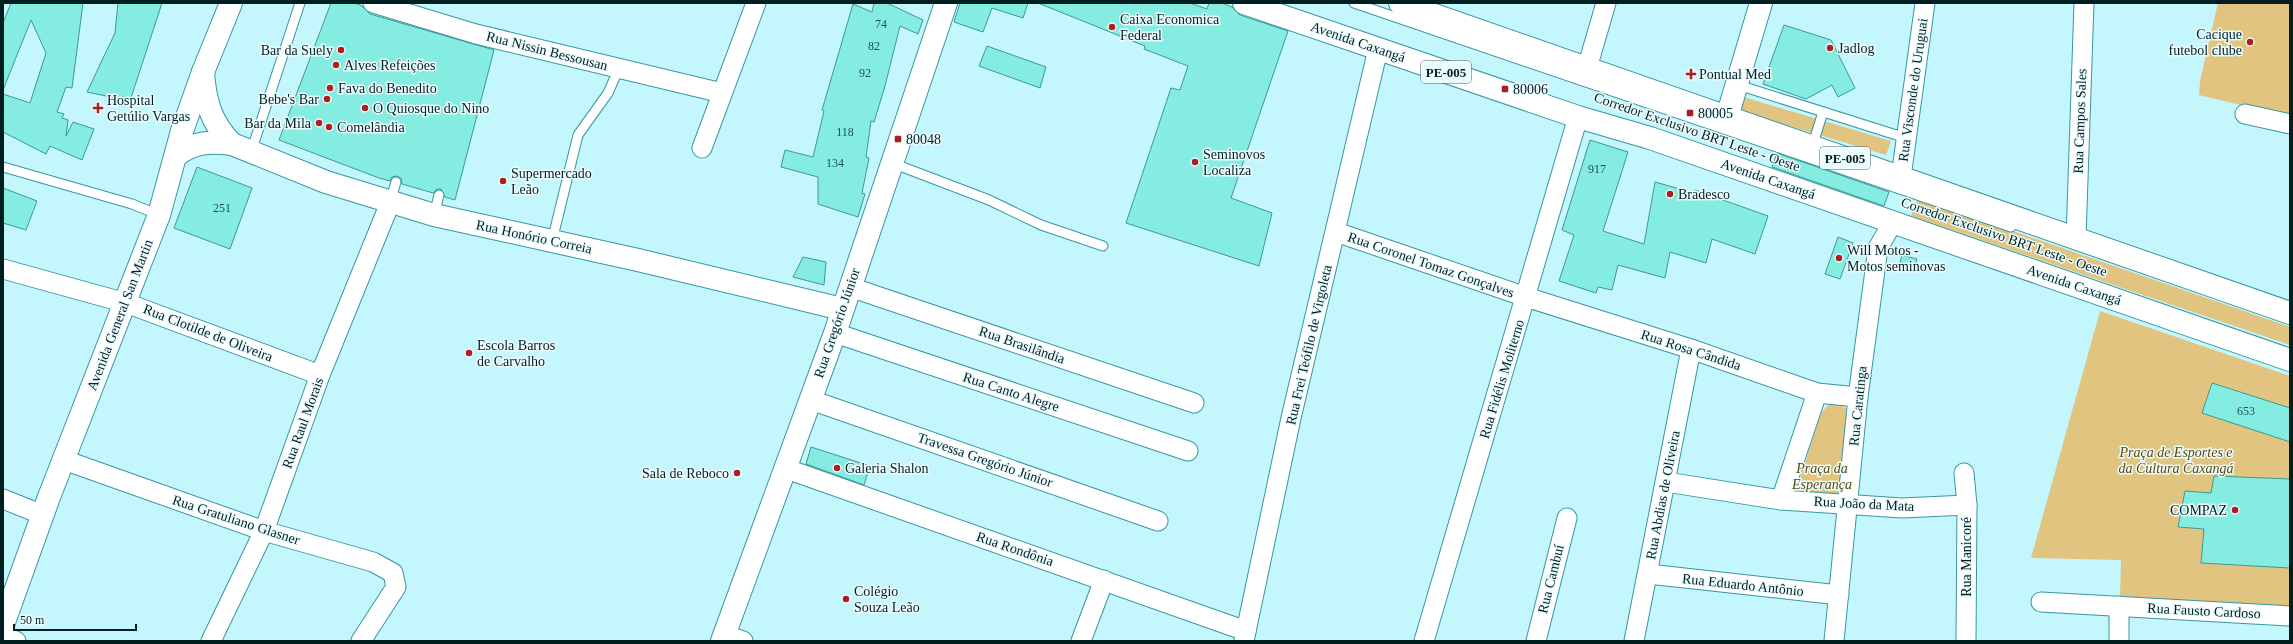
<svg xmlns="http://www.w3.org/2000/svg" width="2293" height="644" font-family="Georgia,serif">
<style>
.green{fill:#e2c481}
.building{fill:#85ece1;stroke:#3d9a91}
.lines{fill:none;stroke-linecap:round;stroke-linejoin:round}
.service-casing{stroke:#3896a2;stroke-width:11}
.minor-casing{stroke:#3896a2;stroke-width:21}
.tertiary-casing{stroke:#3896a2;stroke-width:24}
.secondary-casing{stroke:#3896a2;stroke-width:24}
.primary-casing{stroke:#3896a2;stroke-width:24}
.service{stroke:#fff;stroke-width:9}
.minor{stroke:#fff;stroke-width:19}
.tertiary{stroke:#fff;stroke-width:22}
.secondary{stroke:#fff;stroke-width:22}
.primary{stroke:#fff;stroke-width:22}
.poi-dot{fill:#af1e1f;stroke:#ecfcfe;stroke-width:1.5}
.labels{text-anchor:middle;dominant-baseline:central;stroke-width:3;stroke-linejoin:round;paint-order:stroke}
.number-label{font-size:12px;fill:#225251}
.shield{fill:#ecfcfe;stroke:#486163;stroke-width:1}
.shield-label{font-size:13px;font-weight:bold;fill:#011e21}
.poi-label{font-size:14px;fill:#011e21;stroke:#ecfcfe;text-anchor:start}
.street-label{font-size:14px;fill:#011e21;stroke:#ecfcfe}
.park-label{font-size:14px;font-style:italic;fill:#5d480f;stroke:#ecfcfe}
</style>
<rect width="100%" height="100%" fill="#c3f6fd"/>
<g class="green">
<path d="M2218,3H2290V117L2199,95L2200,81Z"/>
<path d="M1740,96L1891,141L1886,155L1736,110Z"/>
<path d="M1918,198L2290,327V345L1911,216Z"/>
<path d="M2100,311L2290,376V607L2120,596L2121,560L2031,558Z"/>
<path d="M1830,403H1840L1848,411L1839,495L1805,493L1800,488L1799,482L1821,413Z"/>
</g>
<g class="building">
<path d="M11,3H83L72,88L66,87L57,112L64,114L62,118L68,120L66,136L73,122L94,129L82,160L50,146L46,154L3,132V94L30,103L46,53L31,20L3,90V23Z"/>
<path d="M118,3H162L130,101L87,92L115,33Z"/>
<path d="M331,3H355L362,6L370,14L494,50L455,200L445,197L441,189H437L433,193L402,184L401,178L397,176L392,177L390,181L379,178L279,140Z"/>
<path d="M874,3H887L923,20L918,34L900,26L885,86L874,122L871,121L866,157L869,158L862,193L865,194L858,217L818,204V177L781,167L785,150L813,157L824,111L822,110L853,4L872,12Z"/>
<path d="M960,3H1028L1023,18L992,8L983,32L954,22Z"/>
<path d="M1038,3H1190L1207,9L1209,3H1222L1232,7L1240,15L1288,31L1231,198L1272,213L1259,266L1126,223L1171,88L1180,90L1188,66L1144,49L1145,46Z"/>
<path d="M1784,25L1831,40L1855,88L1838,97L1832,85L1806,99L1763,84Z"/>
<path d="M987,46L1046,67L1040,88L979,66Z"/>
<path d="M1590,140L1628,152L1603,231L1644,244L1655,182L1694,193L1695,190L1768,216L1755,254L1712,239L1706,263L1670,252L1665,278L1618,265L1612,290L1598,287L1596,293L1559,281L1574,235L1562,230Z"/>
<path d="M1777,153L1889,192L1884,206L1772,167Z"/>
<path d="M197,167L252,188L230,249L174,228Z"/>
<path d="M3,188L37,201L26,230L3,223Z"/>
<path d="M1838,237L1853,243L1840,279L1825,274Z"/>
<path d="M1902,255L1917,259L1913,271L1899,267Z"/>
<path d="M803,257L826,262L824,285L793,277Z"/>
<path d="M2212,383L2290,408V442L2202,413Z"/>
<path d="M811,447L870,466L864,485L806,464Z"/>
<path d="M2214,476L2290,479V568L2201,563L2204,529L2178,527L2185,491L2211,493Z"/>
</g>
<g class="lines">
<defs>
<g id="service">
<path d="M1354,3L2011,227"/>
<path d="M1738,85L1906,138"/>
<path d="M1812,147L1823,112"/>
<path d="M251,152L300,3"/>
<path d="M892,163L989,200L1041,225L1103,246"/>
<path d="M3,167L132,204L159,215"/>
<path d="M390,202L396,182"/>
<path d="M434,215L439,195"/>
<path d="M552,241L578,135L608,93L619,68"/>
</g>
<g id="minor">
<path d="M373,3L476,34L722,93"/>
<path d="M1587,68L1606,3"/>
<path d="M2245,114L2290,124"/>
<path d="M702,148L756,3"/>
<path d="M1901,177L1925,3"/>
<path d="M1336,232L1526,297L1691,349L1817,393L1858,397"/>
<path d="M2076,238L2084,3"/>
<path d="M3,269L126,303L320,375"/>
<path d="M850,287L1194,403"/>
<path d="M835,333L1188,451"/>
<path d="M811,400L1158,521"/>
<path d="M64,460L264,531L373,562L393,573L396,587L361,641"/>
<path d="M784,468L1246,631"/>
<path d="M1964,473L1967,505L1966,641"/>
<path d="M1666,482L1781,500L1902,508L1967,505"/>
<path d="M3,499L43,515"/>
<path d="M1781,500L1817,393"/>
<path d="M1648,574L1839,595"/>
<path d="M2041,602L2290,616"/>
<path d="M725,635L743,641"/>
<path d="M3,636L16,641"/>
<path d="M211,641L264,531L320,375L390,203"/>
<path d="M1081,641L1104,580"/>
<path d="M1244,641L1291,418L1378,49"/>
<path d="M1424,641L1578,117"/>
<path d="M1536,641L1567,518"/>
<path d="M1634,641L1691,349"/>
<path d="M1834,641L1858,397L1878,248L1893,222"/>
<path d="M2119,641V606"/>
</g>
<path id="tertiary" d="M1727,117L1761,3"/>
<g id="secondary">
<path d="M203,72C205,101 211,123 232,144L326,182L434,215L638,260L842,309"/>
<path d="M176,156C192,142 211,141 232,144"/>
<path d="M722,641L835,333L946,3"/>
</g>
<g id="primary">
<path d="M1244,3L1578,117L1650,138L2290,360"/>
<path d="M1400,3L2290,313"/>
<path d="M3,625L49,497L159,215L182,131L203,72L231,3"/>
</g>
</defs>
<use href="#service" class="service-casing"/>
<use href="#minor" class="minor-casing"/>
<use href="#tertiary" class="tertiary-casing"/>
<use href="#secondary" class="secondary-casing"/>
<use href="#primary" class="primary-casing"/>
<use href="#service" class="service"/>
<use href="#minor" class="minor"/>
<use href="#tertiary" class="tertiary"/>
<use href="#secondary" class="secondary"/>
<use href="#primary" class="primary"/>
</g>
<g class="poi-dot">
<circle cx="1112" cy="27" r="4"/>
<circle cx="2250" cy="42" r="4"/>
<circle cx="1830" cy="48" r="4"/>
<circle cx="341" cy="50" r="4"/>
<circle cx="336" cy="65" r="4"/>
<path d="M1689 68h4v4h4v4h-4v4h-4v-4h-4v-4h4z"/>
<circle cx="330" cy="88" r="4"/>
<rect x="1501" y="85" width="8" height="8" rx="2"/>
<circle cx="327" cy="99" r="4"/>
<path d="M96 102h4v4h4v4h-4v4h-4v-4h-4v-4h4z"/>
<circle cx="365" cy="108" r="4"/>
<rect x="1686" y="109" width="8" height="8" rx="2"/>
<circle cx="319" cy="123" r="4"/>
<circle cx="329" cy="127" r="4"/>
<rect x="894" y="135" width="8" height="8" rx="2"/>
<circle cx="1195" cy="162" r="4"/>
<circle cx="503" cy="181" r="4"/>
<circle cx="1670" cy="194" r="4"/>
<circle cx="1839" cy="258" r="4"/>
<circle cx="469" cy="353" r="4"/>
<circle cx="837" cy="468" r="4"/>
<circle cx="737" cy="473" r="4"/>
<circle cx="2235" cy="510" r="4"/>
<circle cx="846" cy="599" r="4"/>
</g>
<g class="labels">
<g class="number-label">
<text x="881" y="24">74</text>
<text x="874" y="46">82</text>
<text x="865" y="73">92</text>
<text x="845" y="132">118</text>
<text x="835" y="163">134</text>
<text x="1597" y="169">917</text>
<text x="222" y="208">251</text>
<text x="2246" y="411">653</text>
</g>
<g class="shield">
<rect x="1421" y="61" width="50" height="22" rx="3"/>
<rect x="1820" y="147" width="50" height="22" rx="3"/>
</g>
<g class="shield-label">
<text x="1446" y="72">PE-005</text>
<text x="1845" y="158">PE-005</text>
</g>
<g class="poi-label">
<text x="1120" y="19">Caixa Economica<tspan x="1120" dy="16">Federal</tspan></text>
<text x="2242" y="34" text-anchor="end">Cacique<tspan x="2242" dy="16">futebol clube</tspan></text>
<text x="1838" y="48">Jadlog</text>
<text x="333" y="50" text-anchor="end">Bar da Suely</text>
<text x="344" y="65">Alves Refeições</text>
<text x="1699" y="74">Pontual Med</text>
<text x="338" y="88">Fava do Benedito</text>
<text x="1513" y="89">80006</text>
<text x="319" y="99" text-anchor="end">Bebe's Bar</text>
<text x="107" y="100">Hospital<tspan x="107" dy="16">Getúlio Vargas</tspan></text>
<text x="373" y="108">O Quiosque do Nino</text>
<text x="1698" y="113">80005</text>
<text x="311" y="123" text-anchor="end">Bar da Mila</text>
<text x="337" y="127">Comelândia</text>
<text x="906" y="139">80048</text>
<text x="1203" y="154">Seminovos<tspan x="1203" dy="16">Localiza</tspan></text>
<text x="511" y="173">Supermercado<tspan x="511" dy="16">Leão</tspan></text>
<text x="1678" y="194">Bradesco</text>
<text x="1847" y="250">Will Motos -<tspan x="1847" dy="16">Motos seminovas</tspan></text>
<text x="477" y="345">Escola Barros<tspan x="477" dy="16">de Carvalho</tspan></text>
<text x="845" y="468">Galeria Shalon</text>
<text x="729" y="473" text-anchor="end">Sala de Reboco</text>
<text x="2227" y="510" text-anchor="end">COMPAZ</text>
<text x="854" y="591">Colégio<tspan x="854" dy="16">Souza Leão</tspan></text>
</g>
<g class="street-label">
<text transform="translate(1358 42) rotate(19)">Avenida Caxangá</text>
<text transform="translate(547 51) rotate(14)">Rua Nissin Bessousan</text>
<text transform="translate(1913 90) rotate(-82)">Rua Visconde do Uruguai</text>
<text transform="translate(2080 121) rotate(-88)">Rua Campos Sales</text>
<text transform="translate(1697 132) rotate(19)">Corredor Exclusivo BRT Leste - Oeste</text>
<text transform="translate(1768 179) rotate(19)">Avenida Caxangá</text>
<text transform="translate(534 237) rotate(12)">Rua Honório Correia</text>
<text transform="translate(2004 237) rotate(19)">Corredor Exclusivo BRT Leste - Oeste</text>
<text transform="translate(1431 265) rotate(19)">Rua Coronel Tomaz Gonçalves</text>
<text transform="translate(2074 285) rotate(19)">Avenida Caxangá</text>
<text transform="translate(120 315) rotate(-69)">Avenida General San Martin</text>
<text transform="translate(837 323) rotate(-71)">Rua Gregório Júnior</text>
<text transform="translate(208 333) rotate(21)">Rua Clotilde de Oliveira</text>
<text transform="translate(1022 345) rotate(19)">Rua Brasilândia</text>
<text transform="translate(1309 345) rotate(-77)">Rua Frei Teófilo de Virgoleta</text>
<text transform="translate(1691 350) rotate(18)">Rua Rosa Cândida</text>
<text transform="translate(1502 379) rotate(-73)">Rua Fidélis Moliterno</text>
<text transform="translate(1011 392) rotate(18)">Rua Canto Alegre</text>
<text transform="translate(1858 406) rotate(-84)">Rua Caratinga</text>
<text transform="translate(303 423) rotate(-70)">Rua Raul Morais</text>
<text transform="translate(985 460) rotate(19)">Travessa Gregório Júnior</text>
<text transform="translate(1663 495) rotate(-79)">Rua Abdias de Oliveira</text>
<text transform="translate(1864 504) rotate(3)">Rua João da Mata</text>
<text transform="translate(236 520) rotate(18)">Rua Gratuliano Glasner</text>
<text transform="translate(1015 549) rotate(19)">Rua Rondônia</text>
<text transform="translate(1966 557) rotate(-90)">Rua Manicoré</text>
<text transform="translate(1551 579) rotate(-76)">Rua Cambuí</text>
<text transform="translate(1743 585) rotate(6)">Rua Eduardo Antônio</text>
<text transform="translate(2204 611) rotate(3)">Rua Fausto Cardoso</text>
</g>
<g class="park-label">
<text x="2176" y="452">Praça de Esportes e<tspan x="2176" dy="16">da Cultura Caxangá</tspan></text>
<text x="1822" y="468">Praça da<tspan x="1822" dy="16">Esperança</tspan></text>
</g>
</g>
<rect width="2293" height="644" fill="none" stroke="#011e21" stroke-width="8"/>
<path d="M14 624v6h122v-6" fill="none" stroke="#011e21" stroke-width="2"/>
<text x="20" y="624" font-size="12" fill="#011e21" stroke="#ecfcfe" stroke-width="3" paint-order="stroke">50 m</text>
</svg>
